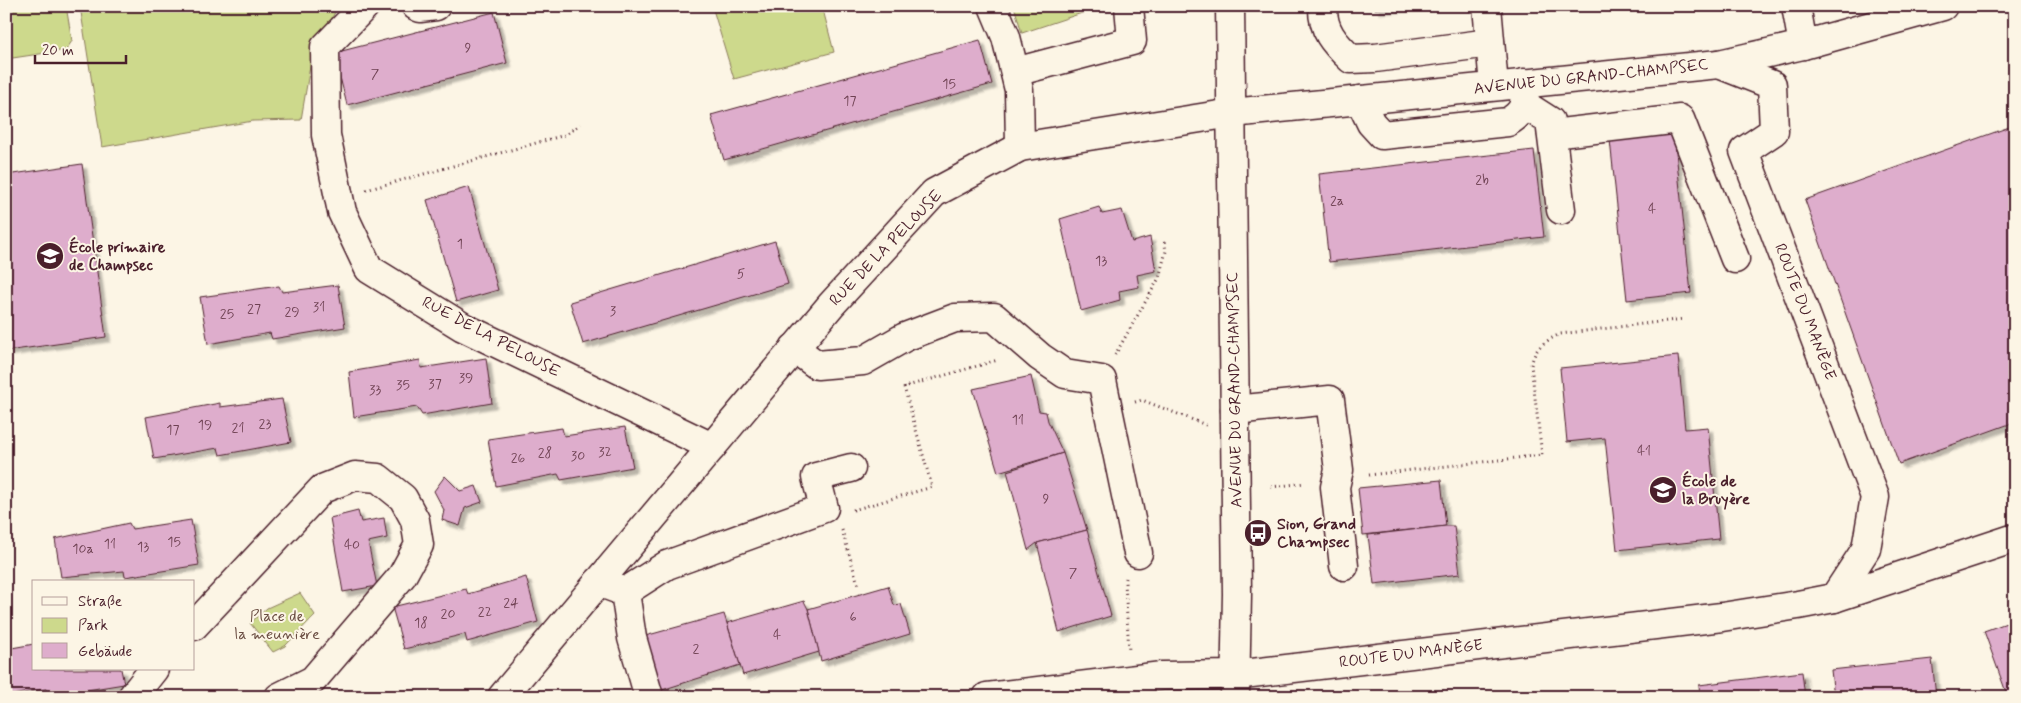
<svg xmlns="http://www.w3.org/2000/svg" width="2021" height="703" font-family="Mynerve,sans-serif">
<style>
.green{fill:#cdd98c;stroke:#8c7c5c}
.building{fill:#deadcc;stroke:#4a1f2b;filter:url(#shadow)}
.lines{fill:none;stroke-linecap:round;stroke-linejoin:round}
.minor-casing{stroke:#4a1f2b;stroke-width:31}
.path{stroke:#4a1f2b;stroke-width:3;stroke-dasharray:1 4;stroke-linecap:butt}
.minor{stroke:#fcf5e5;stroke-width:28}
.labels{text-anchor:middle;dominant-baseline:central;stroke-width:4;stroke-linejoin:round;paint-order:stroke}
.number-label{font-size:14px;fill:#6f4253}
.street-label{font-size:16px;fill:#4a1f2b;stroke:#fcf5e5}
.poi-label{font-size:16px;font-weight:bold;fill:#4a1f2b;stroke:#fcf5e5;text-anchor:start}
.park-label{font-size:16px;fill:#6b4e43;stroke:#fcf5e5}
</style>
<defs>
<filter id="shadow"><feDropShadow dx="4.5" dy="4.5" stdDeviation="1" flood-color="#0004"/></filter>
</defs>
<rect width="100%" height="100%" fill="#fcf5e5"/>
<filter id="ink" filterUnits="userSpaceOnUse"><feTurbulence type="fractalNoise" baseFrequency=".02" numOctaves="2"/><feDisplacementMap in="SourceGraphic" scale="10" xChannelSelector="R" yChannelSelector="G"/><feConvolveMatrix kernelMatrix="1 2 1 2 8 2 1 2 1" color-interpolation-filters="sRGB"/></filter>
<g filter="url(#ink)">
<g class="green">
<path d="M6,6H66L72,41L66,50L6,59Z"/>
<path d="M80,6H338L311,60L301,120L253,121L102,147Z"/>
<path d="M712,6H822L834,52L734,79Z"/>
<path d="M1014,6H1103L1022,33Z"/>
<path d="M300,593L315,615L285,646L273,652L250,623L267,608Z"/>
</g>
<g class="building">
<path d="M1375,6H1414L1375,9Z"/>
<path d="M494,12L507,63L347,105L334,53Z"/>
<path d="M980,40L992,84L724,160L711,115Z"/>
<path d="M2015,125V422L1899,464L1805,200Z"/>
<path d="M1674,133L1691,293L1627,300L1610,140Z"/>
<path d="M1534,150L1544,237L1329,262L1319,174Z"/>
<path d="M82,164L106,337L7,351L6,175Z"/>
<path d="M469,187L498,290L456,302L427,200Z"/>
<path d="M1099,207L1102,214L1122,210L1132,242L1150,237L1156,271L1137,275L1139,287L1119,291L1120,300L1081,311L1060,219Z"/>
<path d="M775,241L788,284L583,344L570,302Z"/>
<path d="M338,285L345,327L272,339L270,333L208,344L200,297L279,286L282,292Z"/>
<path d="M1678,356L1685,429L1708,427L1719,539L1617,550L1605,438L1567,442L1560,368Z"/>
<path d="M486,358L492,403L422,415L417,407L354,417L349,372L420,360L421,368Z"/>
<path d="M1031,376L1039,411L1046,412L1048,421L1063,453L998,472L973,389Z"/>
<path d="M282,399L291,442L220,455L218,448L154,459L146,417L220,403V407Z"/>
<path d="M625,427L633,467L561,480L558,474L496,486L488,439L562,428L564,436Z"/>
<path d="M1063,453L1087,530L1037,543L1028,550L1007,471Z"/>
<path d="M445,476L460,491L476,486L482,502L465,508L460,526L442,520L444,510L434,491Z"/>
<path d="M1441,480L1446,526L1363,535L1358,488Z"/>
<path d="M358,511L361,522L384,518L387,538L368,542L377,586L343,592L330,518Z"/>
<path d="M191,520L199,565L125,577L124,571L61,577L55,539L129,523L132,529Z"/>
<path d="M1446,526H1454L1460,574L1374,584L1368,535Z"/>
<path d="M1087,530L1111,616L1059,632L1037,543Z"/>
<path d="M526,577L538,622L467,642L465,634L404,649L392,607L466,589L468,594Z"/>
<path d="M888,586L894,605L901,604L910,634L821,661L808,609Z"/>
<path d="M804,601L808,609L819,652L743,675L727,623Z"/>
<path d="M724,614L740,665L662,690L645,636Z"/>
<path d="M2015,620V692L2007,695L1984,631Z"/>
<path d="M34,644V669H121L124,684L50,696L46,689L6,696V649Z"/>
<path d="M1932,659L1936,697H1834L1831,670Z"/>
<path d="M1802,672L1805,697H1700L1699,685Z"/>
</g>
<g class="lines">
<defs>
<g id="minor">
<path d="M365,6L325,47L326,135L342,212L369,269L463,327L712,447"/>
<path d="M416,6L420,8L436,6"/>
<path d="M993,6L1006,37L1019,90L1020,147"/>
<path d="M1230,6L1237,594L1235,697"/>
<path d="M1323,6C1322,30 1334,43 1351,59L1375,58L1490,43"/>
<path d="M1487,6L1494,86"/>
<path d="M1796,6L1803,45"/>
<path d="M1719,64L1772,85L1774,131L1744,151L1875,497L1866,549L1834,598"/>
<path d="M1015,72L1132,41L1129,6"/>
<path d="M1360,100L1371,123L1382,135L1508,122C1527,110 1525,103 1524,83"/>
<path d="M1525,105L1550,121L1561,210"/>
<path d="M1552,134L1680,119L1735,259"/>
<path d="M794,348L817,365L863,361L905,337L955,318L994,317L1040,357L1065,374L1102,380L1138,553"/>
<path d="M1235,410L1330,400L1339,470L1335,487L1344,566"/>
<path d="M598,582L625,592L667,565L824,508L816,477L851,468"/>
<path d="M625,592L632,638L649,697"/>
<path d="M194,626L322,489L355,476L378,478L403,498L415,520L419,545L402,576L313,680L279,697"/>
<path d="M132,697L154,669"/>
<path d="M502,697L831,305L934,193L1020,147L1232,113L1719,64L1803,45L1943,6"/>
<path d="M987,697L1162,676L1235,675L1722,617L1798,605L1834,598L2015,538"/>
</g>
</defs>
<use href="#minor" class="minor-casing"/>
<g class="path">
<path d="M366,190L565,135L580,124"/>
<path d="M1115,355L1159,278L1166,251L1164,239"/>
<path d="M1135,402L1142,400L1206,425"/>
<path d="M1369,475L1542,455L1531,365C1536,346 1544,342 1560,334L1684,319"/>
<path d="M1271,487L1305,483"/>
<path d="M853,510L932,487L904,387L998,360"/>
<path d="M842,530L858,584"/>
<path d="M1126,578L1125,582L1129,652"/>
</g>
<use href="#minor" class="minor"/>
</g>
</g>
<defs>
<symbol id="school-disc" viewBox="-11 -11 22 22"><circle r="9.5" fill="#4a1f2b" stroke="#fcf5e5"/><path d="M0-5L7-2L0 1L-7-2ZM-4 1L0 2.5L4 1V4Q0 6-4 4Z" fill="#fff"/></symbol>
<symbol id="bus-disc" viewBox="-11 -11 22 22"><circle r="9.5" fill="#4a1f2b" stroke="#fcf5e5"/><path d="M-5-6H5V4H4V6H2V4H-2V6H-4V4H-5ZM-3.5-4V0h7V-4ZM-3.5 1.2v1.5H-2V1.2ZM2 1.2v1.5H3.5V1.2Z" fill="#fff"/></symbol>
</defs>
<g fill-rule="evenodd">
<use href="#school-disc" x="34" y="240" width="32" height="32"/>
<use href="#school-disc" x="1647" y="474" width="32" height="32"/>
<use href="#bus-disc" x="1242" y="517" width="32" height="32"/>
</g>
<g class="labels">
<g class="number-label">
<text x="468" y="48">9</text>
<text x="375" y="74">7</text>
<text x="949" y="84">15</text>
<text x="850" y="101">17</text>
<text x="1482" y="180">2b</text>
<text x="1337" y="201">2a</text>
<text x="1652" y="209">4</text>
<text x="460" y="244">1</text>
<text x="1101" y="261">13</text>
<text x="741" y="274">5</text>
<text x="319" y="307">31</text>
<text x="254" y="309">27</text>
<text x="613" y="311">3</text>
<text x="292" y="312">29</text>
<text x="227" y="314">25</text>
<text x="466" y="378">39</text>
<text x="435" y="384">37</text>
<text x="403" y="385">35</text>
<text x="375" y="390">33</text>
<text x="1018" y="420">11</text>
<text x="265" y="424">23</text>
<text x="205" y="425">19</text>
<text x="238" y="428">21</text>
<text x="173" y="430">17</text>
<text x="1644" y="451">41</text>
<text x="605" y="452">32</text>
<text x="545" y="453">28</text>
<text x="578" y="456">30</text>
<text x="518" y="458">26</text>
<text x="1046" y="499">9</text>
<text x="174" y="542">15</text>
<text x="110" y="544">11</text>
<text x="352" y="545">40</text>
<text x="143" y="547">13</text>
<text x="83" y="549">10a</text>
<text x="1073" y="573">7</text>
<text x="511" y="603">24</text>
<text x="485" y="612">22</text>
<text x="448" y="614">20</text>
<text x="853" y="617">6</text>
<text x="421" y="623">18</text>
<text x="777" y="635">4</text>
<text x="696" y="649">2</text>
</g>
<g class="street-label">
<text transform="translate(1591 77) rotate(-6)">AVENUE DU GRAND-CHAMPSEC</text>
<text transform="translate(886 248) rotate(-46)">RUE DE LA PELOUSE</text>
<text transform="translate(1805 312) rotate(69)">ROUTE DU MANÈGE</text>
<text transform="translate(491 337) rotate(28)">RUE DE LA PELOUSE</text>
<text transform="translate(1235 390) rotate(-91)">AVENUE DU GRAND-CHAMPSEC</text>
<text transform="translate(1411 654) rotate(-7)">ROUTE DU MANÈGE</text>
</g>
<g class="poi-label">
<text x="69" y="247">École primaire<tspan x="69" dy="18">de Champsec</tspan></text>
<text x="1682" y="481">École de<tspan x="1682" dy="18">la Bruyère</tspan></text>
<text x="1277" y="524">Sion, Grand<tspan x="1277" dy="18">Champsec</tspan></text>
</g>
<g class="park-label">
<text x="277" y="616">Place de<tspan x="277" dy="18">la meunière</tspan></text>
</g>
</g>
<rect width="2021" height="703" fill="none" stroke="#fcf5e5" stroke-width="25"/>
<rect x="12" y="12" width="1996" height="678" fill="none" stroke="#4a1f2b" stroke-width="2" filter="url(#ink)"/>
<rect x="32" y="580" width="162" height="90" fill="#fcf5e5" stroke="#b59f9b"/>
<rect x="42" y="597" width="25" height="8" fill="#fcf5e5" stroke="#b59f9b"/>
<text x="78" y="606" font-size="15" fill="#4a1f2b">Straße</text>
<rect x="42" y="618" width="25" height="15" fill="#cdd98c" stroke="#b59f9b"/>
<text x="78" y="630" font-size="15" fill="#4a1f2b">Park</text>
<rect x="42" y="643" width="25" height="15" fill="#deadcc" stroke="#b59f9b"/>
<text x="78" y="656" font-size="15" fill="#4a1f2b">Gebäude</text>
<path d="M35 55v8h91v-8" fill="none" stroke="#4a1f2b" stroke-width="2.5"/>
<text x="42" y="55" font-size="15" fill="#4a1f2b" stroke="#fcf5e5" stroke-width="4" paint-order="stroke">20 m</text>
</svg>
